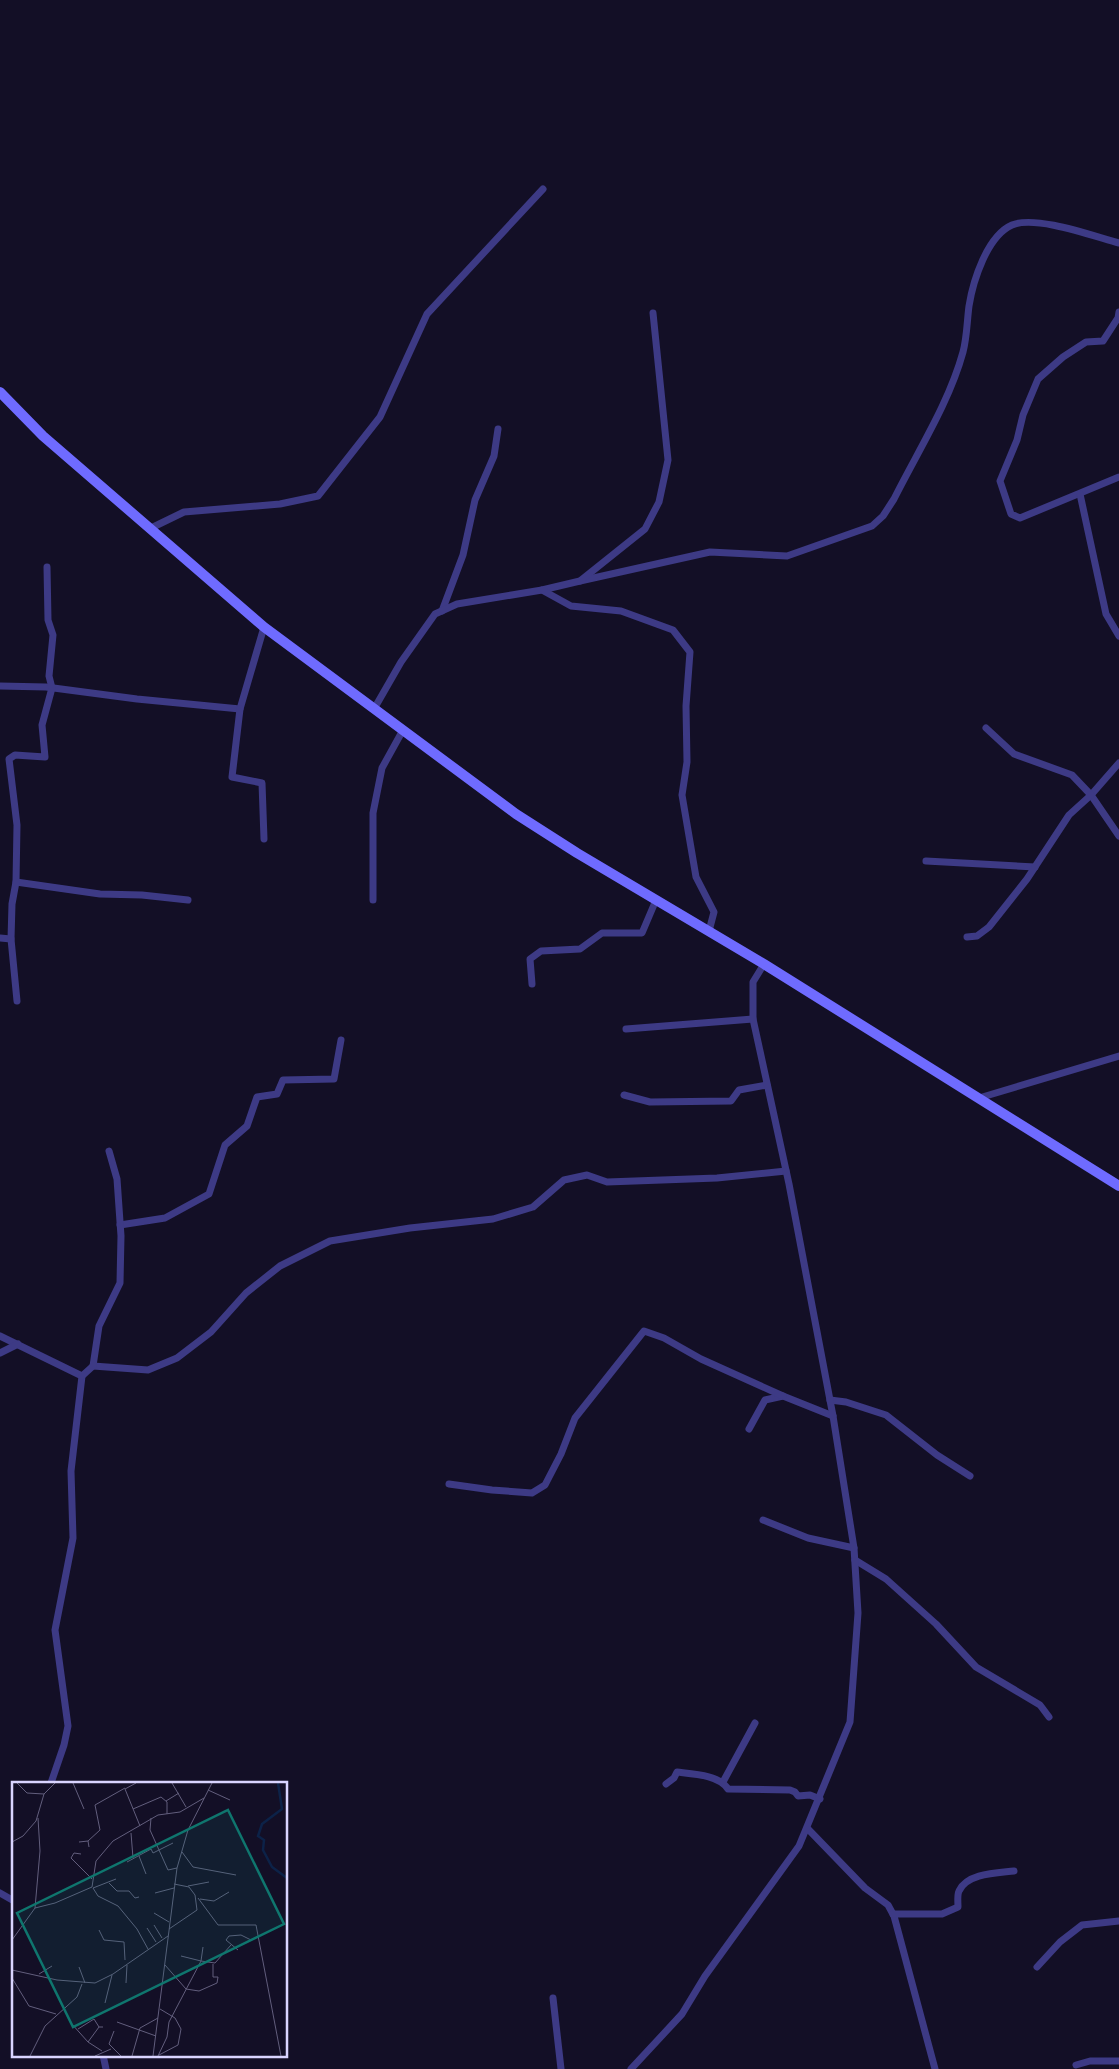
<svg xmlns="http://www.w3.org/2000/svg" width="1119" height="2069" font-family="'Roboto Condensed',sans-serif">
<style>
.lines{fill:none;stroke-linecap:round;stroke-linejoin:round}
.minor{stroke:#3d3a85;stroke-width:7}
.secondary{stroke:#6f6bff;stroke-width:10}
.inset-river{fill:none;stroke:#0c2248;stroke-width:2.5}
.inset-road{fill:none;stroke:#625e7d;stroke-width:1}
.view{fill:#0f766e;fill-opacity:0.15;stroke:#0f766e;stroke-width:2.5}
.inset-edge{fill:none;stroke:#d9d4ff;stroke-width:2.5}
</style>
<rect width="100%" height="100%" fill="#130f26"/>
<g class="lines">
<g class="minor">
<path d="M1119,312L1118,318L1103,341L1086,342L1063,357L1038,379L1023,415L1017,440L1000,481L1011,514L1020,518L1119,477"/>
<path d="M1080,494L1106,614L1119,636"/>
<path d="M149,529L184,512L280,504L318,496L380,417L427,314L543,189"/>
<path d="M580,581L710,552L787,556L872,526L883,516L894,499C918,451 949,403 963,352C967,337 967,321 969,306C973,281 987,236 1012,225C1036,215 1093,236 1119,243"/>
<path d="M542,590L580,581L645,529L659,502L668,460L653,313"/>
<path d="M442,611L463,555L475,500L494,456L498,429"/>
<path d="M0,686L46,687L137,699L240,709L264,627"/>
<path d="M240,709L232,777L262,783L264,839"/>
<path d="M374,709L401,662L435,614L457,604L542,590L571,606L621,611L673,630L690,652L686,706L687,762L682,795L696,877L714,912L709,931"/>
<path d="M1119,763L1091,795L1119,836"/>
<path d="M926,861L1035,867"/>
<path d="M16,882L100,894L142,895L188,900"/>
<path d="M373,900V813L382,768L403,730"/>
<path d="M967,937L977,936L989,927L1027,879L1069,815L1091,795L1072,775L1014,754L986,728"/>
<path d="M0,938L11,939"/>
<path d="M532,984L530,959L541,951L580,949L602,933H642L656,900"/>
<path d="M17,1001L11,939L12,904L16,882L17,825L9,759L15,755L45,757L42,725L52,688L49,676L53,635L48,620L47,567"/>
<path d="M626,1029L753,1019"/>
<path d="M624,1095L650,1102L731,1101L739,1090L767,1085"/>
<path d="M979,1098L1119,1056"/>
<path d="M120,1225L165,1218L209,1194L225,1145L247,1126L257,1097L277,1094L283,1080L334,1079L341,1040"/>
<path d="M0,1336L82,1376L71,1471L73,1538L55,1630L68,1726L64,1745L51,1783"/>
<path d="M0,1353L18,1344"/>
<path d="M93,1366L148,1370L177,1358L211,1332L246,1293L280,1266L330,1241L410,1228L493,1219L533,1207L564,1180L587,1175L607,1182L717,1178L786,1171"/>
<path d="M82,1376L93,1366L99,1326L120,1283L121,1236L117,1179L109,1151"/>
<path d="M830,1400L846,1402L886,1415L937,1455L970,1476"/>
<path d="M749,1429L765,1400L783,1396L833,1416"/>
<path d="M449,1484L492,1490L532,1493L545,1485L561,1454L575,1418L644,1331L664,1338L701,1359L783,1396"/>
<path d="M763,1520L808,1538L854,1548"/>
<path d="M855,1560L886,1579L936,1624L976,1667L1040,1705L1049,1717"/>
<path d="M723,1782L755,1723"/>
<path d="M666,1784L674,1778L677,1772C694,1774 719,1775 728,1789L790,1790L795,1792L798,1796L810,1795L820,1799"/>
<path d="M808,1829L865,1888L888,1905L894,1916L935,2069"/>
<path d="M0,1893L14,1901"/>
<path d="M893,1914H942L958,1907C958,1902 957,1895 959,1891C967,1873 998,1873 1014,1871"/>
<path d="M1037,1967L1060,1942L1082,1925L1119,1921"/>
<path d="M553,1998L561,2069"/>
<path d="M103,2055L106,2069"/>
<path d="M1076,2065L1090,2061H1119"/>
<path d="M631,2069L682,2014L705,1976L799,1846L850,1722L858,1613L854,1548L833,1416L789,1184L753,1019V982L764,964"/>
</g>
<path class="secondary" d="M0,392L43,436L264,627L516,814L577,853L764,964L1119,1186"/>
</g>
<g transform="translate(12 1782)">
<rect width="275" height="275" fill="#130f26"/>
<path class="inset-river" d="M266,1L270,27L250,42L246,54L252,58L251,68L260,85L275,96"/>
<path class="inset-road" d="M5,1L15,11L32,12M61,1L72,27M124,1L113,7L128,44M160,1L174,25M196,8L218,18M154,19L167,11M121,27L149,15L155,20V32M139,36L138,48L156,88L165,86M119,51L121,76M76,59L88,48L83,23L113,6M0,60L11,54L24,39L32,12L43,1M67,60L76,59L77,65M170,70L181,85L224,93M69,72L62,71L59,76L80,97M127,74L134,92M115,80L139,67L141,71L161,61M97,101L105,109H117L123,116L127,115M176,104L197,100M81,106L86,114L106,124L125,147L136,167M81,106L104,97M143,111L162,106M186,116L206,143H244L269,274M188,117L202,119L217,110M23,126L43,121L80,105L84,79L101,59L146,33L168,30L192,16M142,131L157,140M142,143L150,156M135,146L144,160M157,147L185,128L183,113L177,105L162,102M87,148L92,158L112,160L113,178M0,158L23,126L28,69L26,36M226,168L214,158L217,154L229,153L239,158L247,154M169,174L189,179L191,165M153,183L174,207L187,209L205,201L206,195H201V182M67,185L73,201M0,188L45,198L83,201L101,192L156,154M27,192L40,184M0,196L17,224L44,232M114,201L115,183M93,221L100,193M105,240L144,254M59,241L76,260L87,245M66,247L82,237L87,245H91M102,249L97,262L109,274M76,260L90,269M147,273L166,263L169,247L163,236L148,227M18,274L33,244L65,215L70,202M83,274L99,267M120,274L128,246L146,236M141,274L165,86L176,48L200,1M146,274L155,255L157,240L189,179L203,181L219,163"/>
<path class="view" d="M216,28L272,142L61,245L5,131Z"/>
<rect width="275" height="275" class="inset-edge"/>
</g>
</svg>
